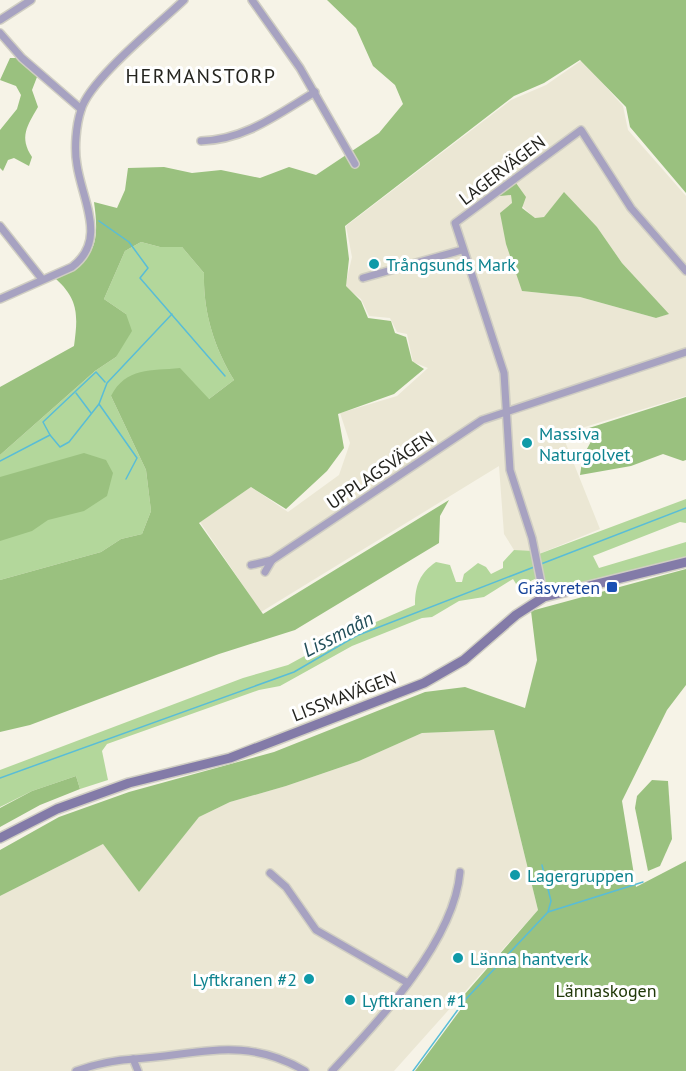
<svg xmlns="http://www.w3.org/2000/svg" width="686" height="1071" font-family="'PT Sans',sans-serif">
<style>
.built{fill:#ebe7d4;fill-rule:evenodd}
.green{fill:#b3d79b}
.forest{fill:#9ac17f}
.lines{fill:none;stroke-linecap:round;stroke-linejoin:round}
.stream{stroke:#59bdd7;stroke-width:1.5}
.street-casing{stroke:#d0cec3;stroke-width:10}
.secondary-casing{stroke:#d0cec3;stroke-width:12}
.street{stroke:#a7a2c1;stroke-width:7}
.secondary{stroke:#837ba8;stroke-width:9}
.culture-dot{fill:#0f9aa8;stroke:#fff;stroke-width:2}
.transit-dot{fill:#1a4fb4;stroke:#fff;stroke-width:2}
.labels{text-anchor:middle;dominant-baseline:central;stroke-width:6;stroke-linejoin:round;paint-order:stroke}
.street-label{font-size:18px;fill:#24241f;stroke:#fff}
.culture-label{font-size:18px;fill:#0d838f;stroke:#fff;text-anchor:start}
.transit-label{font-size:18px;fill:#164399;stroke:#fff;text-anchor:end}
.park-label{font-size:18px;fill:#203808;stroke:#fff}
.neighbourhood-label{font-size:20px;letter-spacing:1.5px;fill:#24241f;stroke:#fff}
.water-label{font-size:20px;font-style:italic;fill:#234f5a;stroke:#fff}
</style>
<rect width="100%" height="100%" fill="#f6f3e7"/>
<g class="built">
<path d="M582,60L623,106L628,130L686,196V396L562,434L600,529L539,554L514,550L504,534L499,466L261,612L200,522L251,487L288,512L339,475L350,443L340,413L397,396L428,368L413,362L407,334L397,332L390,318L369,316L361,299L345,287L352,257L346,226L511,100L546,85ZM564,193L597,227L622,263L668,314L656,318L580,297L522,291L511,195L534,218L544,217Z"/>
<path d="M494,730L538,910L394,1071H0V896L103,844L139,892L199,817L230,802L286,786L359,761L422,733Z"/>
</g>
<g class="green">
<path d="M141,242L160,247H182L204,273C203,312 214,347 234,380L209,399L111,396L146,470L151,511L142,534L121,539L101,552L0,580V455L95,371L116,357L126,314L104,299L125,251Z"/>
<path d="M686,499V523L680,522L593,556L599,568L686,542V558L554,591L545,588L539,554Z"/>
<path d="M514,550L532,551L537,578L518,587L513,579L484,597L459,601L432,617L422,618L352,646L280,686L259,690L107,744L102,751L108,780L80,789L76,776L32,791L0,807V770L243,678L288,665L332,641L415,605C415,585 420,573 436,562L450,565L456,582H462L464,574L478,563L486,567L491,574L503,568V562Z"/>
</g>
<g class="forest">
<path d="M327,0H686V193L630,127L626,107L580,60L544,83L514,96L345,226L349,259L346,286L361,301L368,318L391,321L395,333L406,337L412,361L424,369L394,394L338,414L344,448L327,471L286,509L251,487L199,523L263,614L449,500L440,516L439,543L295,630L219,654L30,725L0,732V580L101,552L121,539L142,534L151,511L146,470L111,396C126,367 151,371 180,368L209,399L234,380C214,347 203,312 204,273L182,247H160L141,242L125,251L104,299L126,314L132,331L116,357L95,371L0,455V387L74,346C78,316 79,300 56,279C95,259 100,245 94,202L117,208L125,190L128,168L164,167L192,173L221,170L260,178L289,167L316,175L379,133L403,104L395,85L373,66L356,28Z"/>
<path d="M10,58H18L37,77L32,90L38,107C27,126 19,137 32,157L29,166L14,158L8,160L3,171L0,168V130L17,109L21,95L16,86L0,80Z"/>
<path d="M516,183L526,197L522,208L535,218L544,217L564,192L597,227L622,263L669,314L656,318L580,297L522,291L506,244L500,213L512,203L511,195L500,196V192Z"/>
<path d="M686,397V460L683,461L663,454L631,466L580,475L583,456L593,438L589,428Z"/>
<path d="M84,453L106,460L113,473L107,496L84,511L48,520L32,531L0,541V477Z"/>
<path d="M686,569V685L667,710L622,801L636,887L686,861V1071H415L461,1009L458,1002L538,910L494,730L422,733L359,761L286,786L230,802L199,817L139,892L103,844L0,896V850L59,817L129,792L274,752L425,692L465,687L525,708L537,660L531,611Z"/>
<path d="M76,776L80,789L40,805L0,827V808L32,791Z"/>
<path d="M652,780L668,781L672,839L660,866L648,871L635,808L637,796Z"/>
</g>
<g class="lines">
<g class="stream">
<path d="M99,221L129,242L148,268L140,278L225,376"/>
<path d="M76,393L91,413"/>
<path d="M99,404L137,458L126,479"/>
<path d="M50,435L60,447L69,442L99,404L107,383L172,314"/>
<path d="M0,461L50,435L43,422L96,372L105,382"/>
<path d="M541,564L686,508"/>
<path d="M0,778L294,672L356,636L534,567"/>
<path d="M542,865L551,901L548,912L643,882"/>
<path d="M413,1071L465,1000L548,912"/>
</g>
<defs>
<g id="street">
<path d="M252,0L300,68L355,164"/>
<path d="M0,20L31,0"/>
<path d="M0,33L22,58L81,109"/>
<path d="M201,141C245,140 278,114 315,92"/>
<path d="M0,226L42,279"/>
<path d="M363,278L462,250"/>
<path d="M0,299L72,267C108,240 82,200 77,165C74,149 76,125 81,110C89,80 159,24 184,0"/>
<path d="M251,565L272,560L482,420L686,352"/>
<path d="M265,572L272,560"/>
<path d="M544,597L532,538L510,470L504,373L455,223L581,130L631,208L686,271"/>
<path d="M270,873L286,887L316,930L408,983"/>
<path d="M133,1059L138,1071"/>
<path d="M76,1071C96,1064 113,1060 134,1059C199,1055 244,1035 305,1071"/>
<path d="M332,1071C378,1022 454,942 460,872"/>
</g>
<path id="secondary" d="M0,838L57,809L129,783L230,758L424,683L464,660L516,615L544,597L686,562"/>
</defs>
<use href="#street" class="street-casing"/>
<use href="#secondary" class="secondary-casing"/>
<use href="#street" class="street"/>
<use href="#secondary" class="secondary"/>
</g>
<g class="culture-dot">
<circle cx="374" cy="264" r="6"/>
<circle cx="527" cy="443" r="6"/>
<circle cx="515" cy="875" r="6"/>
<circle cx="458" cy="958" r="6"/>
<circle cx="309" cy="979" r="6"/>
<circle cx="350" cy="1000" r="6"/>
</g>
<rect class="transit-dot" x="606" y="581" width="12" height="12" rx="3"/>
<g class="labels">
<g class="street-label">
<text transform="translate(502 170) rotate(-37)">LAGERVÄGEN</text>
<text transform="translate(380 470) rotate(-34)">UPPLAGSVÄGEN</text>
<text transform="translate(344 696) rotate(-21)">LISSMAVÄGEN</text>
</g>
<g class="culture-label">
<text x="386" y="264">Trångsunds Mark</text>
<text x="539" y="433">Massiva<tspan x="539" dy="21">Naturgolvet</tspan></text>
<text x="527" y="875">Lagergruppen</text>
<text x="470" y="958">Länna hantverk</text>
<text x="297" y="979" text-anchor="end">Lyftkranen #2</text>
<text x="362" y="1000">Lyftkranen #1</text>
</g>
<g class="transit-label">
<text x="600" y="587">Gräsvreten</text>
</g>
<g class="park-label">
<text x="606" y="990">Lännaskogen</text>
</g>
<g class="neighbourhood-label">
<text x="201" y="76">HERMANSTORP</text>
</g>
<g class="water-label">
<text transform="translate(338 634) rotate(-27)">Lissmaån</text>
</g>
</g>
</svg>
